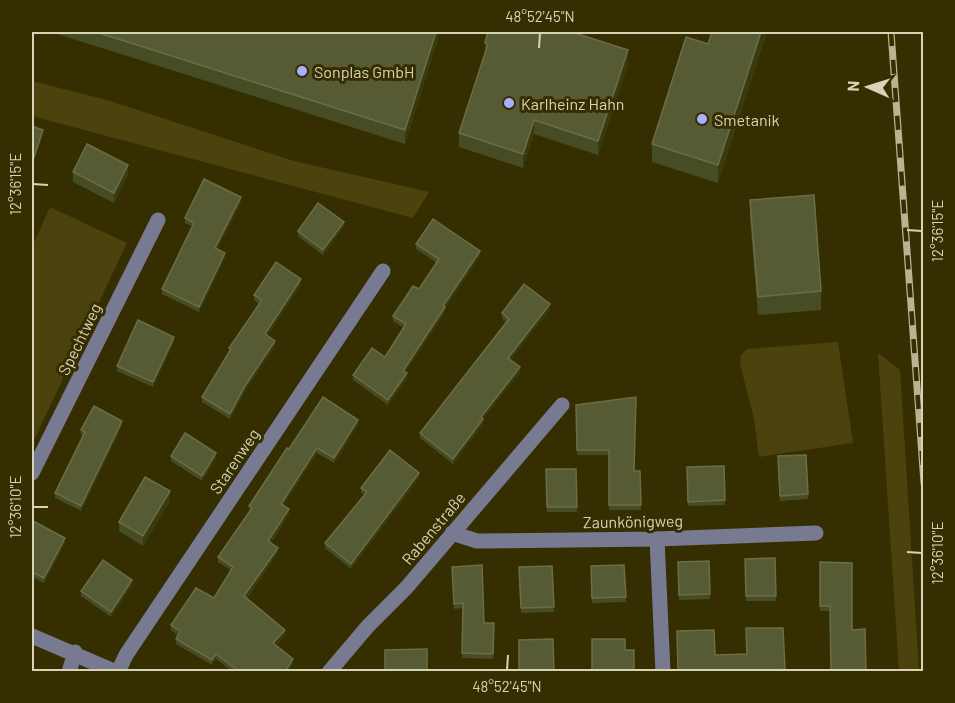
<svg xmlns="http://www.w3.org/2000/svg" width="955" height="703" font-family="Barlow,sans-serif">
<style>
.green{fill:#4b420d}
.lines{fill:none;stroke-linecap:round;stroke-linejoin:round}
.minor{stroke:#777a90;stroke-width:15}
.rail-casing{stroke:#b8b393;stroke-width:7}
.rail{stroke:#352e01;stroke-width:4.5;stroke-dasharray:14;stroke-linecap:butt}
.wall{fill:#464d24}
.shaded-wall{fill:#393b0f}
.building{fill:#565b34;stroke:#6a6e48;stroke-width:1.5}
.ticks{fill:none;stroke:#d8d3b7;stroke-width:2}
.poi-dot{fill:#a8b0fc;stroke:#352e01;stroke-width:2}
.labels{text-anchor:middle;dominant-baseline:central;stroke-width:6;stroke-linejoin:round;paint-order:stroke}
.poi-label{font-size:16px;fill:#d8d3b7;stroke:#352e01;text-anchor:start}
.street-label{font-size:16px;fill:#d8d3b7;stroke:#352e01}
.neatline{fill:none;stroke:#d8d3b7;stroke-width:2}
.ticks-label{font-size:15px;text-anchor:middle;fill:#d8d3b7}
</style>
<rect width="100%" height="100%" fill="#352e01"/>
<g class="green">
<path d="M32,81L107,100L294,161L429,192L413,218L32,116Z"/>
<path d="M50,207L127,243L35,438L32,437V247Z"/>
<path d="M838,342L853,443L759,457L754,419L740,364L741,355L747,349Z"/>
<path d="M878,353L900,370L919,671H899Z"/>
</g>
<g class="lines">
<g class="minor">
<path d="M32,473L158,220"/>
<path d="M452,533L477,541L657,539L816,533"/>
<path d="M657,539L663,672"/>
<path d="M32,636L116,672"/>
<path d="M69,672L75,652"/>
<path d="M118,672L126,655L383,271"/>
<path d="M329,672L368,626L407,587L562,405"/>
</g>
<defs>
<path id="rail" d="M891,32L924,483"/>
</defs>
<use href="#rail" class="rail-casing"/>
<use href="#rail" class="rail"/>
</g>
<g class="wall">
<path d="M51,32H440L405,144Z"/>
<path d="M767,32L718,183L652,162V144L708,44Z"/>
<path d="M485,43L628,64L598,155L534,134L523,168L459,147V133L485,55Z"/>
<path d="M73,172L128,175L114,203L73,182Z"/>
<path d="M750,200L821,291V310L758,315L750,219Z"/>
<path d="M241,202L217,249L225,258L199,312L162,294V289L192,226L185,223V218Z"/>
<path d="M344,226L323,255L298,236V231Z"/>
<path d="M416,244L480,256L445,308V312L405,372L407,378L388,405L353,380V375L385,357L404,328L393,321V316L419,289L437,263L416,249Z"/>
<path d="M301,284L267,336L275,346L245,391L230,419L202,402V397L229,352V348L259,304L254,300V295Z"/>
<path d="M550,309L511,359L520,372L483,418V424L453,464L420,438V433L506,322L502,318V313Z"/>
<path d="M174,342L153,387L117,371V366Z"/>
<path d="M576,405L634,471H640L641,510H609V455H577Z"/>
<path d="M358,425L334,463L317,453L283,506L289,514L271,543L278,553L247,598L285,635L276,645L293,664L288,672H233L216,659L212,665L176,644V639L178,635L171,630V625L214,598L231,570L218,562V557L250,511L249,506L289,449Z"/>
<path d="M122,426L81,511L55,498V493L83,436L81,435V430Z"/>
<path d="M806,455L808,499L780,501L778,456Z"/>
<path d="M171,456L216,458L202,481L171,461Z"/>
<path d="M724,466L725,505L688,506L687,467Z"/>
<path d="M546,469H576L577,512H547Z"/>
<path d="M419,478L351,569L325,548V543L365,495L361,493V488Z"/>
<path d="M170,501L143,546L119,531V522Z"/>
<path d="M32,523L65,543L44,583L32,577Z"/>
<path d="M775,558L776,601H746L745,559Z"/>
<path d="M709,561L710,599L679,600L678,562Z"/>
<path d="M820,562L852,630L866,672L830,611H820Z"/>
<path d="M624,565L626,602L592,603L591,566Z"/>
<path d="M552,566L554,612L521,613L519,567Z"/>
<path d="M452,567L484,623H494L493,659L462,658L463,608L454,609Z"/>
<path d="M132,585L111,617L81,596V591Z"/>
<path d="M783,628L785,672H678L715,655L747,654Z"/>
</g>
<g class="shaded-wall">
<path d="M436,32H440L405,144V130Z"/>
<path d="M761,32H767L718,183V165Z"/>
<path d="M628,50V64L598,155V141Z"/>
<path d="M534,120V134L523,168V154Z"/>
<path d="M43,130V135L32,167V163Z"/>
<path d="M128,165V175L114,203V193Z"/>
<path d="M241,197V202L215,253V248Z"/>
<path d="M344,222V226L323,255V250Z"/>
<path d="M480,251V256L445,308V312L403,375V371L443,306Z"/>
<path d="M225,253V258L199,312V307Z"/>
<path d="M301,279V284L265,339V334Z"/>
<path d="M550,304V309L508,363V358Z"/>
<path d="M174,337V342L153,387V382Z"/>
<path d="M275,341V346L245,391L230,419V414L245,386Z"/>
<path d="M520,367V372L481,422V417Z"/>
<path d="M407,373V378L388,405V400Z"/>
<path d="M483,419V424L453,464V459Z"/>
<path d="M358,420V425L334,463V458Z"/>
<path d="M122,421V426L81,511V506Z"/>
<path d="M317,448V453L281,509V504Z"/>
<path d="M216,453V458L202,481V476Z"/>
<path d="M419,473V478L351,569V564Z"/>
<path d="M170,491V501L143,546V536Z"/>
<path d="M289,509V514L268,546V541Z"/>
<path d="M65,538V543L44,583V578Z"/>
<path d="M278,548V553L244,601V596Z"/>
<path d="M132,580V585L111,617V612Z"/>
<path d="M285,630V635L273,648V643Z"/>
<path d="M216,654V659L212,665V660Z"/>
<path d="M293,659V664L288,672H285Z"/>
</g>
<g class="building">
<path d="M96,32H436L405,130Z"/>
<path d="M488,32H572L628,50L598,141L534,120L523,154L459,133L488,44L485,43Z"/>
<path d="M712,32H761L718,165L652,144L686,37L708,44Z"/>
<path d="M32,126L43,130L32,163Z"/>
<path d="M87,144L128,165L114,193L73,172Z"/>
<path d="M204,179L241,197L215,248L225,253L199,307L162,289L194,223L185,218Z"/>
<path d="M814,195L821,291L758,297L750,200Z"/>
<path d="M318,203L344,222L323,250L298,231Z"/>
<path d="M433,219L480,251L443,306L445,307L403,371L407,373L388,400L353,375L372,348L385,357L406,324L393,316L413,286L419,289L439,259L416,244Z"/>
<path d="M276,262L301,279L265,334L275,341L245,386L230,414L202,397L231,349L229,348L262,300L254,295Z"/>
<path d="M524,284L550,304L508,358L520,367L481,417L483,419L453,459L420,433L509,319L502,313Z"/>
<path d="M138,320L174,337L153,382L117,366Z"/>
<path d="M323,397L358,420L334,458L317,448L281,504L289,509L268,541L278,548L244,596L285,630L273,643L293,659L285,672H240L216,654L212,660L176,639L180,631L171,625L196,588L214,598L233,567L218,557L252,508L249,506L287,448L289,449Z"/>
<path d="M636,397L634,471H640L641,505H609V450H577L576,405Z"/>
<path d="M94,406L122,421L81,506L55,493L85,432L81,430Z"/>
<path d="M185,433L216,453L202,476L171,456Z"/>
<path d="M390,450L419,473L351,564L325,543L367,492L361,488Z"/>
<path d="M806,455L808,494L780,496L778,456Z"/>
<path d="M724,466L725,500L688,502L687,467Z"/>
<path d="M546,469H576L577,507H547Z"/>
<path d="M145,477L170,491L143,536L119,522Z"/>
<path d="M33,521L65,538L44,578L32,572V523Z"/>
<path d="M775,558L776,596H746L745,559Z"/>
<path d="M103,560L132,580L111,612L81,591Z"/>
<path d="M709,561L710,594L679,595L678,562Z"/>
<path d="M820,562L852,563V630L865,629L866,671L831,672L830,606H820Z"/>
<path d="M482,565L484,623H494L493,654L462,653L463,603L454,604L452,567Z"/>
<path d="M624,565L626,597L592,598L591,566Z"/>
<path d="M552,566L554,607L521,608L519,567Z"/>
<path d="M746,628H783L785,669L742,671V672H678L677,631L714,630L715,655L747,654Z"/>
<path d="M553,639L554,672H519V640Z"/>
<path d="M592,639H625V650H634V672H592Z"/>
<path d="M427,649V672H385V650Z"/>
</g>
<path class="ticks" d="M539,48L540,33M33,184L48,185M907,230L922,231M33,507H48M907,552L922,553M507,670L508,655"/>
<g class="poi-dot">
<circle cx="302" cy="71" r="6"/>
<circle cx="509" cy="103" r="6"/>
<circle cx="702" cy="119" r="6"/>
</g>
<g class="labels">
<g class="poi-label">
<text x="314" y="71">Sonplas GmbH</text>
<text x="521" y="103">Karlheinz Hahn</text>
<text x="714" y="119">Smetanik</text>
</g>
<g class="street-label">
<text transform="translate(79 339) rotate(-64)">Spechtweg</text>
<text transform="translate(234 461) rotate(-56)">Starenweg</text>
<text transform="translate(633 521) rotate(-1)">Zaunkönigweg</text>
<text transform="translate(433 528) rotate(-50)">Rabenstraße</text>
</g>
</g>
<rect width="955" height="703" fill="none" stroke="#352e01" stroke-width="66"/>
<g transform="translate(868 87) rotate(273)" stroke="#352e01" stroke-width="4.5" paint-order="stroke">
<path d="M0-4.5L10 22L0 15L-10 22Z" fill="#d8d3b7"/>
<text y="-9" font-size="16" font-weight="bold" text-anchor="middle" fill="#d8d3b7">N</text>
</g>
<rect x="33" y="33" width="889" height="637" class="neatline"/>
<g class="ticks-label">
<text x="540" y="22">48°52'45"N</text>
<text transform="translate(16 184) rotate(-90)" y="5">12°36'15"E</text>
<text transform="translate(938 231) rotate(-90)" y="5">12°36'15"E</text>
<text transform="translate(16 507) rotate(-90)" y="5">12°36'10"E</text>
<text transform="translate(938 553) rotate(-90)" y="5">12°36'10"E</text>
<text x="507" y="692">48°52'45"N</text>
</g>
</svg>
